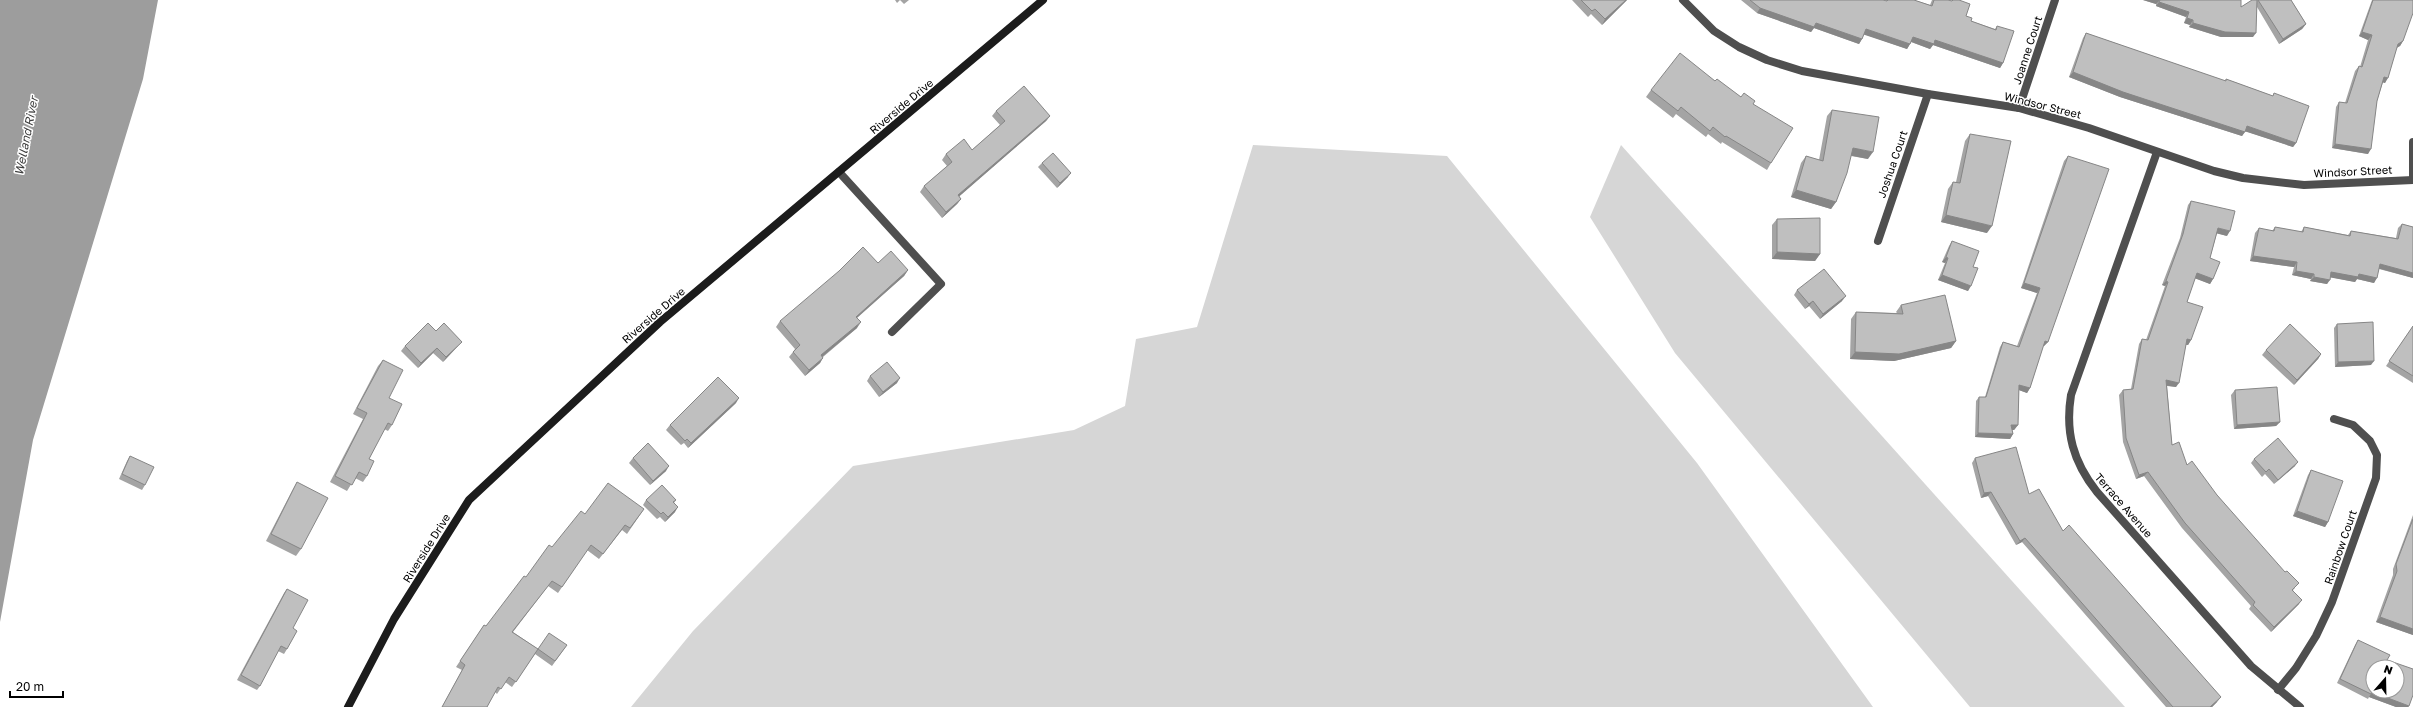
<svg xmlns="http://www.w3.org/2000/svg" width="2413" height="707" font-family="'Golos Text',sans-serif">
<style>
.green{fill:#d6d6d6}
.water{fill:#9d9d9d}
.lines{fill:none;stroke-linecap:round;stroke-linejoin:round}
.service{stroke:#4f4f4f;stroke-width:8}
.minor{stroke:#4f4f4f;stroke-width:8}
.secondary{stroke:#1c1c1c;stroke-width:8}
.wall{fill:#a4a4a4}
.shaded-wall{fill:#868686}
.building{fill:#bfbfbf;stroke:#868686;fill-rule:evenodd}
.labels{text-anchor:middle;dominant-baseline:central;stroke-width:3;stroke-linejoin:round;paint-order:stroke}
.street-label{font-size:11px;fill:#000;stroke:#fff}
.water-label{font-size:12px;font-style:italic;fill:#3e3e3e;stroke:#fff}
</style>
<rect width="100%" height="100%" fill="#fff"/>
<g class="green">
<path d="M1253,145L1447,156L1697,463L1873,707H631L693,631L853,466L1074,430L1125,406L1136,339L1197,327Z"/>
<path d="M1621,145L2125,707H1970L1675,353L1590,217Z"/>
</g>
<path class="water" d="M0,0H158L143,79L33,440L0,622Z"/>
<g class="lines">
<path class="service" d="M839,172L941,284L892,332"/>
<g class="minor">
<path d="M1683,0L1714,31L1739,47L1767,60L1802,71L1928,94L2019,108L2089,128L2214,171L2243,178L2304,185L2413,180"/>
<path d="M2019,108L2055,0"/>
<path d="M2157,152L2071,395C2065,432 2073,462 2097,492L2251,666L2300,707"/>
<path d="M2413,180V142"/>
<path d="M1878,241L1928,94"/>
<path d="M2278,690L2296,668L2316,636L2332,602L2376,478L2377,455L2370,441L2353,425L2334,419"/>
</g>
<path class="secondary" d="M348,707L394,619L469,500L660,322L1043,0"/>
</g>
<g class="wall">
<path d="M895,0H909L904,4L900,0L897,3Z"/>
<path d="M1572,0H1627L1602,25L1591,14L1588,17Z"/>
<path d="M1741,0H1883L1886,1V0H1914L1930,5L1932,0H1948L1951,1L1952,0H1959L1966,16L1971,21L1995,29L1997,26L2003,63L2000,68L1933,45L1930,49L1911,42L1910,44L1907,49L1864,34L1862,39L1859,44L1814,28L1811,32L1757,13Z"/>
<path d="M2143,0H2241V7L2252,0H2291L2306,24L2302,29L2279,44L2257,7L2253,37H2221L2189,27L2190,25L2184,23L2186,17L2156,6V4Z"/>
<path d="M2372,0H2413L2403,41L2400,46L2397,47L2385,83L2383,82L2377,101L2368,154L2332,148L2336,107L2339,102L2345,103L2355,71L2359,66L2360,67L2368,40L2359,36Z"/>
<path d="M2086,33L2225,81L2226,79L2273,96L2274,93L2296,143L2293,147L2245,131L2242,136L2120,97L2069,77L2083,38Z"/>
<path d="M1715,81L1741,97L1753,104L1771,163L1767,170L1722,142L1721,144L1708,134L1706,137L1676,114L1673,118L1646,97L1651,90Z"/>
<path d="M1832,110L1868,159L1851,156L1836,202L1831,209L1791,197L1801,163L1806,156L1819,160L1827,116Z"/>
<path d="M996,111L1050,116L1046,121L959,196L961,199L957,204L942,218L920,192L924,186L947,166L942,160L946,154L972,150L1000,125L992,116Z"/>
<path d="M1970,134L1987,233L1941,222L1948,189L1953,182H1956L1965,141Z"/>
<path d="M2068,156L2048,342L2044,346H2043L2030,388L2027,393L2019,390L2018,425L2014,430H2012L2013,434L2010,439L1975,437L1976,401L1979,397H1985L2000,347L2003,342L2017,346L2037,293L2021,288L2064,161Z"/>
<path d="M1042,163L1068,177L1057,188L1038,167Z"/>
<path d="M2191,201L2227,236L2217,233L2210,258L2213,279L2210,284L2195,278L2187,302L2191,340L2188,345H2186L2176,387L2167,386L2172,445L2187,465L2217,495L2295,588L2293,590L2299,604L2271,632L2249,609L2251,606L2182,528L2144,476L2136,479L2123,442L2119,395L2123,390L2131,389L2139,344L2142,339L2146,340L2165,286L2162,285L2180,238L2188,205Z"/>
<path d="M1777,219L1820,254L1815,261L1772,259V225Z"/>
<path d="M2402,224L2413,227V278L2379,269L2374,283L2357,279L2355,282L2330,277L2327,284L2310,281L2311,279L2292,275L2294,267L2250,261L2255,233L2259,228L2272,231L2275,227L2301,232L2304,227L2348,235L2351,231L2396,238L2398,228Z"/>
<path d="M1952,241L1973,267L1968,291L1938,280L1945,263L1942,262L1949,246Z"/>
<path d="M878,263L908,270L904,276L857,318V328L823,357L820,363L805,376L789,357L793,352L795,349L776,327L780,321Z"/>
<path d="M1797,290L1842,301L1820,319L1809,306L1805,309L1794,295Z"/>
<path d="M1901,305L1956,341L1951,348L1894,361L1850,359L1851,319L1856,312L1897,313L1896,312Z"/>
<path d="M2337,324L2371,365L2335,367L2334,328Z"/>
<path d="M2413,326V383L2386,366Z"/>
<path d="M405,346H458L443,362L433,353L418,368L401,351Z"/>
<path d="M2266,350L2321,354L2318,359L2294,385L2262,355Z"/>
<path d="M383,360L389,398L392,425L388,431L384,429L369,459L367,476L363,482L355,478L347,491L330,482L363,419L353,414L378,366Z"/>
<path d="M870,376L897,383L879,397L867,381Z"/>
<path d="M2235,390L2280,422L2276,426L2234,429L2231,395Z"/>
<path d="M736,403L688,448L684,443L681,445L666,430L670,425Z"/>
<path d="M130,456L145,485L142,490L119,479L127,461Z"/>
<path d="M633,458L666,471L650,485L629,463Z"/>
<path d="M1975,458L2029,494L2063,531L2217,702L2212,707H2166L2022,542L2016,545L1988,496L1981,498L1972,463Z"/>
<path d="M2254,459L2295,466L2274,484L2265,474L2262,477L2251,463Z"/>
<path d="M2311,470L2328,522L2325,527L2293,516L2308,475Z"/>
<path d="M297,482L301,549L296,556L266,541L293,489Z"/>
<path d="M646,500H676L674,503L675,512L665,522L660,517L657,519L643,505Z"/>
<path d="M644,509L627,534L622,530L599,559L587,550L558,593L548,586L513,632L538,649L567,645L552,666L535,654L512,687L505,682L497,694L495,692L487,707H442L462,670L456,667L484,625L486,626L552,547Z"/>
<path d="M2413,515V635L2376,622L2393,575V569Z"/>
<path d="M287,589L293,628L287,649L284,654L278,651L260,686L257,690L237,680L284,593Z"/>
<path d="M2358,640L2387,660L2409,706L2408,707H2396L2369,697L2368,699L2337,683L2355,645Z"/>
</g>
<g class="shaded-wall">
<path d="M1626,0H1627L1602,25L1605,19Z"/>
<path d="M2143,0H2160L2156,4Z"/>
<path d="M2159,2L2189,12L2186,17L2156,6Z"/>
<path d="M1760,8L1816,23L1862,39L1859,44L1814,28L1811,32L1757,13Z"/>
<path d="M2187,18L2193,20L2190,25L2184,23Z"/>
<path d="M2193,23L2256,33L2253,37H2221L2189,27Z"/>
<path d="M2306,24L2302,29L2279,44L2283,39Z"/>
<path d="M1866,29L1910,44L1907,49L1862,34Z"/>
<path d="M2362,32L2372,35L2368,40L2359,36Z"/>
<path d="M1913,37L1935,40L2003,63L2000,68L1933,45L1930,49L1909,41Z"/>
<path d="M2403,41L2400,46L2395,49L2398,44Z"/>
<path d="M2073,72L2245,132L2242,136L2120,97L2069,77Z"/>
<path d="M2384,77L2388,78L2385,83L2381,82Z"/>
<path d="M1050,116L1046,121L954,201L958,195Z"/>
<path d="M2247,126L2296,143L2293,147L2244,131Z"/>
<path d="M2335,144L2371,149L2368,154L2332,148Z"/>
<path d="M1853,148L1873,152L1868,159L1848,155Z"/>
<path d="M1071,173L1068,177L1057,188L1060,183Z"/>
<path d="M1796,190L1836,202L1831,209L1791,197Z"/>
<path d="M961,199L957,204L942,218L946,212Z"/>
<path d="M1946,215L1992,226L1987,233L1941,222Z"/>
<path d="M2218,228L2230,231L2227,236L2215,233Z"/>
<path d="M1777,252L1820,254L1815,261L1772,259Z"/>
<path d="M2253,256L2297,262L2294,267L2250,261Z"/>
<path d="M1946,257L1948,258L1945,263L1942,262Z"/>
<path d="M2380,264L2413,273V278L2377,268Z"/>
<path d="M908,270L904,276L852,322L856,317Z"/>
<path d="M2296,271L2314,274L2311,279L2292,275Z"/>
<path d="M2331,272L2359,274L2377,278L2374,283L2357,279L2355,282L2328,277Z"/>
<path d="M2197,273L2213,279L2210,284L2194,278Z"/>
<path d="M1942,275L1971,286L1968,291L1938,280Z"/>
<path d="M2314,277L2330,280L2327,284L2310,281Z"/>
<path d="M2166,281L2168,282L2165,286L2162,285Z"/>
<path d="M2024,283L2040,288L2037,293L2021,288Z"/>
<path d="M1846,296L1842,301L1820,319L1823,314Z"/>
<path d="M1813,301L1809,306L1805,309L1809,304Z"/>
<path d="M861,322L857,328L817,361L821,355Z"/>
<path d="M2187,339L2191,340L2188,345L2184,344Z"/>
<path d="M1956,341L1951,348L1894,361L1850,359L1855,352Z"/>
<path d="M2045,341L2048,342L2044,346L2041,345Z"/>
<path d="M462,342L458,346L443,362L446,357Z"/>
<path d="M437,348L433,353L418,368L421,363Z"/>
<path d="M2321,354L2318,359L2294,385L2297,380Z"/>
<path d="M823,358L820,363L805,376L809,370Z"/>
<path d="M2374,361L2371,365L2335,367L2338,362Z"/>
<path d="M900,378L897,383L879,397L883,392Z"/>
<path d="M2166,380L2179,383L2176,387L2163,385Z"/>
<path d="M2019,385L2030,388L2027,393L2016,389Z"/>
<path d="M739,398L736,403L688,448L691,443Z"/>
<path d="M2280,422L2276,426L2234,429L2237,425Z"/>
<path d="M2011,425H2018L2014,430H2007Z"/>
<path d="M1978,433L2013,434L2010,439L1975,437Z"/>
<path d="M2298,462L2295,466L2274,484L2278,480Z"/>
<path d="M669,466L666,471L650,485L653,481Z"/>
<path d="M2148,472L2144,476L2136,479L2139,475Z"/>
<path d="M1991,492L1988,496L1981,498L1984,493Z"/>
<path d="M678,507L675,512L665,522L668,517Z"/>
<path d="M2297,511L2328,522L2325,527L2293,516Z"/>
<path d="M2025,538L2022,542L2016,545L2020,541Z"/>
<path d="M2302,600L2299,604L2271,632L2274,627Z"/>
<path d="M2380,617L2413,629V635L2376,622Z"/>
<path d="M2372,692L2409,706L2408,707H2396L2369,697Z"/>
<path d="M2221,697L2217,702L2212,707H2210Z"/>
</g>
<g class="building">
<path d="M1581,0H1626L1605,19L1595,9L1592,11Z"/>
<path d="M1750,0H1883L1887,1L1888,0H1914L1932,6L1934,0H1948L1952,1L1953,0H1959L1970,4L1966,16L1972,18L1971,21L1996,30L1997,26L2014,31L2003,63L1935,40L1934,44L1913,37L1910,44L1866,29L1862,39L1816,23L1814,27L1760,8Z"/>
<path d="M2160,0H2241V7L2252,0H2257L2256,33L2225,32L2193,23V20L2187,18L2189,12L2159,2Z"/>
<path d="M2258,0H2291L2306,24L2283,39Z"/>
<path d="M2373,0H2413V13L2403,41L2398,44L2388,78L2384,77L2377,101L2371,149L2335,144L2339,102L2347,103L2359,66L2362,67L2372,35L2362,32Z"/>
<path d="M2086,33L2226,81V79L2273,96L2274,93L2309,106L2296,143L2247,126L2245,132L2123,92L2073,72Z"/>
<path d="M1680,53L1715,81L1717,79L1741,97L1744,93L1755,101L1753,104L1793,128L1771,163L1726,136L1725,137L1713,127L1710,131L1681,107L1678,111L1651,90Z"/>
<path d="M1024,86L1050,116L958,195L961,199L946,212L924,186L952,162L946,154L964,139L972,150L1005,121L996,111Z"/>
<path d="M1832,110L1879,117L1873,152L1853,148L1847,173L1836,202L1796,190L1806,156L1823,161Z"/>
<path d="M1970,134L2011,141L1992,226L1946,215L1953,182L1960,183Z"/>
<path d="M1053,153L1071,173L1060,183L1042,163Z"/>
<path d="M2068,156L2109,169L2048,342L2045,341L2030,388L2019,385L2018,425H2011L2013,434L1978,433L1979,397H1986L2003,342L2019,347L2040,288L2024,283Z"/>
<path d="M2191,201L2235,211L2230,231L2218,228L2210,258L2220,262L2213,279L2197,273L2187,302L2203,307L2191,340L2187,339L2179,383L2166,380L2172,445L2179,442L2187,465L2192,461L2217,495L2285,572L2287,571L2299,583L2292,590L2302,600L2274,627L2253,605L2255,602L2185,523L2148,472L2139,475L2126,438L2123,390L2133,389L2142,339L2148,340L2168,282L2166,281L2183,234Z"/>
<path d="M1820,218V254L1777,252V219Z"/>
<path d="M2402,224L2413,227V273L2380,264L2377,278L2359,274L2358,277L2331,272L2330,280L2314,277V274L2296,271L2297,262L2253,256L2259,228L2274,231L2275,227L2303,232L2304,227L2350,236L2351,231L2398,239Z"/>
<path d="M1952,241L1979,251L1973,267L1978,268L1971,286L1942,275L1948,258L1946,257Z"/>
<path d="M863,247L878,263L891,251L908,270L856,317L861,322L821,355L823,358L809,370L793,352L800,345L780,321L839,271Z"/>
<path d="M1824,269L1846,296L1823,314L1813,301L1809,304L1797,290Z"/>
<path d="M1945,295L1956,341L1899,354L1855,352L1856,312L1903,314L1901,305Z"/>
<path d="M2373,322L2374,361L2338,362L2337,324Z"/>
<path d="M428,323L436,331L444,323L462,342L446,357L437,348L421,363L405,346Z"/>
<path d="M2290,324L2321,354L2297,380L2266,350Z"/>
<path d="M2413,326V376L2389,361Z"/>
<path d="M383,360L403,370L389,398L402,404L392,425L388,423L369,459L374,461L367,476L359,472L352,485L335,476L367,413L357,408Z"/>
<path d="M887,362L900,378L883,392L870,376Z"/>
<path d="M718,377L739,398L691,443L687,439L685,441L670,425Z"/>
<path d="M2277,387L2280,422L2237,425L2235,390Z"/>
<path d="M2278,438L2298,462L2278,480L2269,469L2266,472L2254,459Z"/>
<path d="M648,443L669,466L653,481L633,458Z"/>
<path d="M2016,447L2029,494L2039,489L2063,531L2069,525L2221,697L2210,707H2173L2025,538L2020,541L1991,492L1984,493L1975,458Z"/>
<path d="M130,456L154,467L145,485L122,474Z"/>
<path d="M2311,470L2343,481L2328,522L2297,511Z"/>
<path d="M297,482L328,498L301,549L271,534Z"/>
<path d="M608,483L644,509L630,528L625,525L603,554L591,545L562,587L552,581L512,632L538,649L516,682L509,677L501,689L498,687L487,707H442L465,665L460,661L484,625L486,626L524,576L526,577L549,545L552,547L581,511L585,514Z"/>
<path d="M662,485L676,500L673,502L678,507L668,517L663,512L661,514L646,500Z"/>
<path d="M2413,519V629L2380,617L2397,571L2396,564Z"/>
<path d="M287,589L308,600L293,628L297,631L287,649L281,646L260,686L241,675Z"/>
<path d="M549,633L567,645L555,661L538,649Z"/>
<path d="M2358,640L2390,655L2387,660L2413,669V695L2409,706L2372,692L2371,694L2340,679ZM2373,667H2397V691H2373Z"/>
</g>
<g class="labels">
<g class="street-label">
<text transform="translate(2027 50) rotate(-72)">Joanne Court</text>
<text transform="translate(2043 105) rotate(14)">Windsor Street</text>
<text transform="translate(901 106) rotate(-40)">Riverside Drive</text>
<text transform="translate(1892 164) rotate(-71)">Joshua Court</text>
<text transform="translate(2353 171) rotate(-3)">Windsor Street</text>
<text transform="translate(653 315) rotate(-41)">Riverside Drive</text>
<text transform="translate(2124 505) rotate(49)">Terrace Avenue</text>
<text transform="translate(2340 547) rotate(-71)">Rainbow Court</text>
<text transform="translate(426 548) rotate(-58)">Riverside Drive</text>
</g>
<g class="water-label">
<text transform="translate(26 136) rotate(-79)">Welland River</text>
</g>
</g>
<g transform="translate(2385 679) rotate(20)"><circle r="19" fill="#ffffff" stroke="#999999"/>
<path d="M0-3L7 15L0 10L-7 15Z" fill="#000000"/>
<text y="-6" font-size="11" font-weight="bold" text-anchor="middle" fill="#000000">N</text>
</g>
<path d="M10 691v6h53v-6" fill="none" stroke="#000000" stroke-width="2"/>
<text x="16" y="691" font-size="12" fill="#000000" stroke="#ffffff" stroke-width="3" paint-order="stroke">20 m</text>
</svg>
